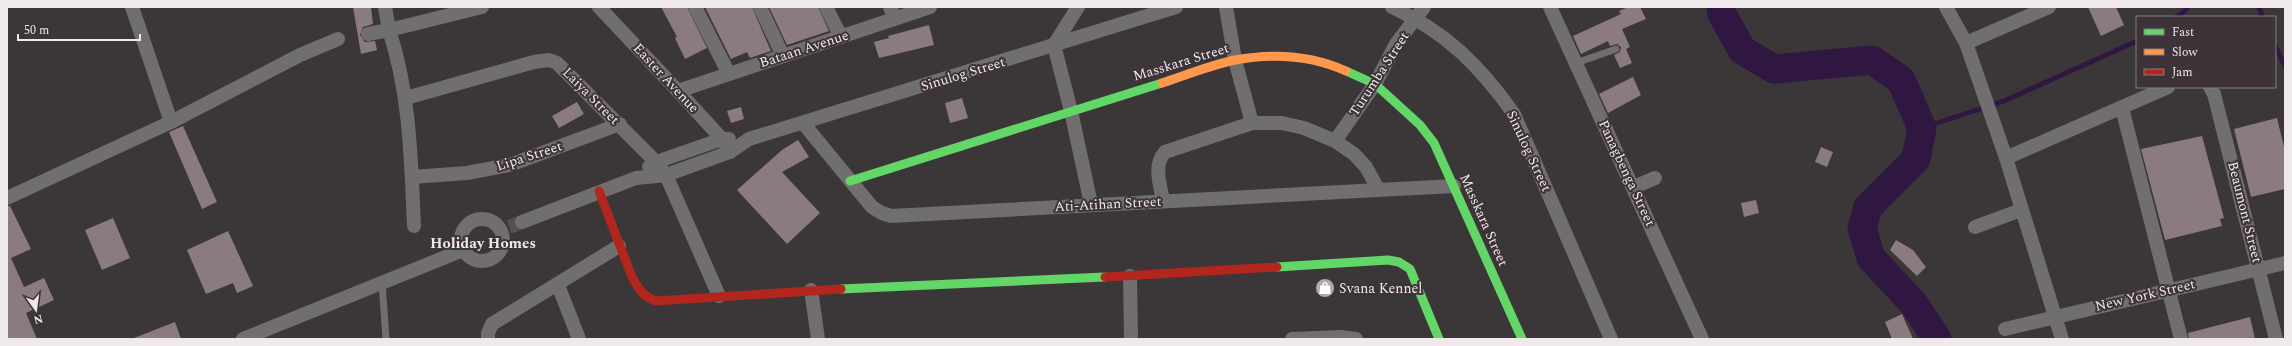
<svg xmlns="http://www.w3.org/2000/svg" width="2292" height="346" font-family="Spectral,serif">
<style>
.lines{fill:none;stroke-linecap:round;stroke-linejoin:round}
.stream{stroke:#2f1742;stroke-width:5}
.river{stroke:#2f1742;stroke-width:29}
.building{fill:#8b7b7f}
.street-tunnel{stroke:#565153;stroke-width:14;stroke-dasharray:14 7;stroke-linecap:butt}
.lane{stroke:#716e6f;stroke-width:7}
.street{stroke:#716e6f;stroke-width:14}
.fast{stroke:#63d668;stroke-width:9}
.slow{stroke:#ff974d;stroke-width:9}
.jam{stroke:#b3261e;stroke-width:9}
.labels{text-anchor:middle;dominant-baseline:central;stroke-width:4;stroke-linejoin:round;paint-order:stroke}
.street-label{font-size:14px;fill:#f0e9ec;stroke:#3e3338}
.poi-label{font-size:14px;fill:#f0e9ec;stroke:#3e3338;text-anchor:start}
.neighbourhood-label{font-size:15px;font-weight:bold;fill:#f0e9ec;stroke:#3e3338}
</style>
<rect width="100%" height="100%" fill="#3b3638"/>
<g class="lines">
<g class="stream">
<path d="M2259,7L2262,17"/>
<path d="M2176,17L2185,11L2187,7"/>
<path d="M2275,46L2285,66"/>
<path d="M1922,128L2004,101L2137,41"/>
</g>
<path class="river" d="M1721,7L1722,14L1742,50L1774,69L1872,60L1901,80L1922,128L1916,159L1868,207L1862,228L1871,258L1914,304L1937,339"/>
</g>
<g class="building">
<path d="M353,7H371L373,24L363,27L360,35L365,42L375,41L377,50L361,54Z"/>
<path d="M661,7H687L707,48L685,59L675,38L677,37Z"/>
<path d="M705,7H752L771,51L750,58L747,52L731,59Z"/>
<path d="M769,7H818L829,31L787,45Z"/>
<path d="M1628,7H1640L1646,19L1622,29L1630,47L1626,49L1632,63L1620,68L1614,55L1620,52L1621,47L1617,44L1610,46L1608,41L1581,54L1573,36L1621,14L1619,11Z"/>
<path d="M2088,7H2116L2124,25L2101,36Z"/>
<path d="M929,25L934,45L879,58L874,42L889,38L888,36Z"/>
<path d="M1633,77L1641,95L1608,113L1599,94Z"/>
<path d="M962,98L968,118L950,123L945,103Z"/>
<path d="M577,102L584,114L559,128L552,116Z"/>
<path d="M741,107L744,119L731,123L727,111Z"/>
<path d="M2277,118L2285,151V189L2251,197L2234,129Z"/>
<path d="M183,126L217,202L202,209L169,132Z"/>
<path d="M2202,136L2224,218L2220,219L2222,226L2165,240L2141,149Z"/>
<path d="M798,140L809,157L782,172L820,213L787,244L737,190L782,150Z"/>
<path d="M1821,147L1833,152L1827,167L1815,162Z"/>
<path d="M1756,200L1759,213L1744,217L1741,203Z"/>
<path d="M7,206H10L31,249L11,258L24,287L44,278L54,300L26,313L37,339H7Z"/>
<path d="M113,218L130,258L102,270L85,230Z"/>
<path d="M228,231L253,286L237,293L233,283L206,294L187,250Z"/>
<path d="M1896,240L1913,250L1926,267L1917,276L1890,250Z"/>
<path d="M1902,314L1913,339H1892L1885,322Z"/>
<path d="M2250,317L2255,339H2189L2188,333Z"/>
<path d="M175,322L181,339H134V338Z"/>
</g>
<g class="lines">
<path class="street-tunnel" d="M509,227L522,222"/>
<g class="lane">
<path d="M1576,63L1616,49"/>
<path d="M382,282L386,339"/>
</g>
<g class="street">
<path d="M132,7L171,122"/>
<path d="M385,7L389,30L482,7"/>
<path d="M599,7L678,91L722,139L730,152"/>
<path d="M695,7L729,74"/>
<path d="M760,7L783,56"/>
<path d="M826,7L841,37"/>
<path d="M890,7L895,18"/>
<path d="M1078,7L1054,45L1071,111L1091,204"/>
<path d="M1226,7L1235,60L1252,123"/>
<path d="M1392,7C1446,32 1480,66 1514,114L1611,339"/>
<path d="M1550,7L1702,339"/>
<path d="M1946,7L1966,43L2006,158L2062,339"/>
<path d="M368,34L389,30C410,93 411,160 414,226"/>
<path d="M1966,43L2049,7"/>
<path d="M2210,87L2214,94L2276,339"/>
<path d="M678,91L930,7"/>
<path d="M406,98L534,62L549,60L557,63L656,162L666,175L719,296"/>
<path d="M2122,108L2181,339"/>
<path d="M803,123L872,207L882,213L891,216L1454,186"/>
<path d="M1335,141L1375,84L1396,44L1424,7"/>
<path d="M2006,158L2168,87"/>
<path d="M649,167L656,162L722,139H729"/>
<path d="M412,177L467,173L510,165L620,124"/>
<path d="M1634,187L1655,178"/>
<path d="M7,198L171,122L300,55L338,39"/>
<path d="M1163,201C1160,184 1153,165 1165,152L1252,123H1282L1304,128L1335,141L1354,154L1366,167L1378,189"/>
<circle cx="482" cy="240" r="21"/>
<path d="M522,222L636,178L666,175L730,152L749,139L1176,7"/>
<path d="M1975,227L2021,210"/>
<path d="M1130,276L1131,339"/>
<path d="M558,285L579,339"/>
<path d="M811,290L818,339"/>
<path d="M2005,329L2285,263"/>
<path d="M243,339L463,250"/>
<path d="M488,339V333L492,324L619,246"/>
<path d="M1292,339L1340,337L1356,339"/>
</g>
<g class="fast">
<path d="M1346,71L1375,84L1420,125L1434,143L1522,339"/>
<path d="M850,181L1162,83"/>
<path d="M1277,267L1388,260L1399,262L1410,269L1439,339"/>
<path d="M841,289L1105,277"/>
</g>
<path class="slow" d="M1162,83C1186,75 1211,65 1235,60C1273,53 1311,55 1346,71"/>
<g class="jam">
<path d="M599,191L632,277C639,289 643,297 656,301L841,289"/>
<path d="M1105,277L1277,267"/>
</g>
</g>
<defs>
<symbol id="shop-disc" viewBox="-11 -11 22 22"><circle r="9.5" fill="#b1aaad" stroke="#3e3338"/><path d="M-5-2.5h2.3a2.7 3.5 0 0 1 5.4 0H5L5.5 6h-11ZM-1.5-2.5h3a1.5 2.3 0 0 0-3 0Z" fill="#fff"/></symbol>
</defs>
<g fill-rule="evenodd">
<use href="#shop-disc" x="1314" y="277" width="22" height="22"/>
</g>
<g class="labels">
<g class="street-label">
<text transform="translate(804 49) rotate(-18)">Bataan Avenue</text>
<text transform="translate(1181 62) rotate(-17)">Masskara Street</text>
<text transform="translate(963 74) rotate(-17)">Sinulog Street</text>
<text transform="translate(1379 74) rotate(-57)">Turumba Street</text>
<text transform="translate(666 78) rotate(47)">Easter Avenue</text>
<text transform="translate(591 96) rotate(45)">Laiya Street</text>
<text transform="translate(1529 151) rotate(65)">Sinulog Street</text>
<text transform="translate(529 156) rotate(-18)">Lipa Street</text>
<text transform="translate(1627 173) rotate(65)">Panagbenga Street</text>
<text transform="translate(1108 204) rotate(-3)">Ati-Atihan Street</text>
<text transform="translate(2245 212) rotate(76)">Beaumont Street</text>
<text transform="translate(1484 220) rotate(66)">Masskara Street</text>
<text transform="translate(2145 295) rotate(-13)">New York Street</text>
</g>
<g class="poi-label">
<text x="1339" y="288">Svana Kennel</text>
</g>
<g class="neighbourhood-label">
<text x="483" y="243">Holiday Homes</text>
</g>
</g>
<rect width="2292" height="346" fill="none" stroke="#f0e9ec" stroke-width="16"/>
<rect x="2136" y="16" width="140" height="72" fill="#3e3338" stroke="#857c80"/>
<rect x="2144" y="29" width="20" height="6" fill="#63d668" stroke="#857c80"/>
<text x="2172" y="36" font-size="12" fill="#f0e9ec">Fast</text>
<rect x="2144" y="49" width="20" height="6" fill="#ff974d" stroke="#857c80"/>
<text x="2172" y="56" font-size="12" fill="#f0e9ec">Slow</text>
<rect x="2144" y="69" width="20" height="6" fill="#b3261e" stroke="#857c80"/>
<text x="2172" y="76" font-size="12" fill="#f0e9ec">Jam</text>
<g transform="translate(36 310) rotate(166)" stroke="#3e3338" stroke-width="3" paint-order="stroke">
<path d="M0-3L7 15L0 10L-7 15Z" fill="#f0e9ec"/>
<text y="-6" font-size="11" font-weight="bold" text-anchor="middle" fill="#f0e9ec">N</text>
</g>
<path d="M18 34v6h122v-6" fill="none" stroke="#f0e9ec" stroke-width="2"/>
<text x="24" y="34" font-size="12" fill="#f0e9ec" stroke="#3e3338" stroke-width="3" paint-order="stroke">50 m</text>
</svg>
